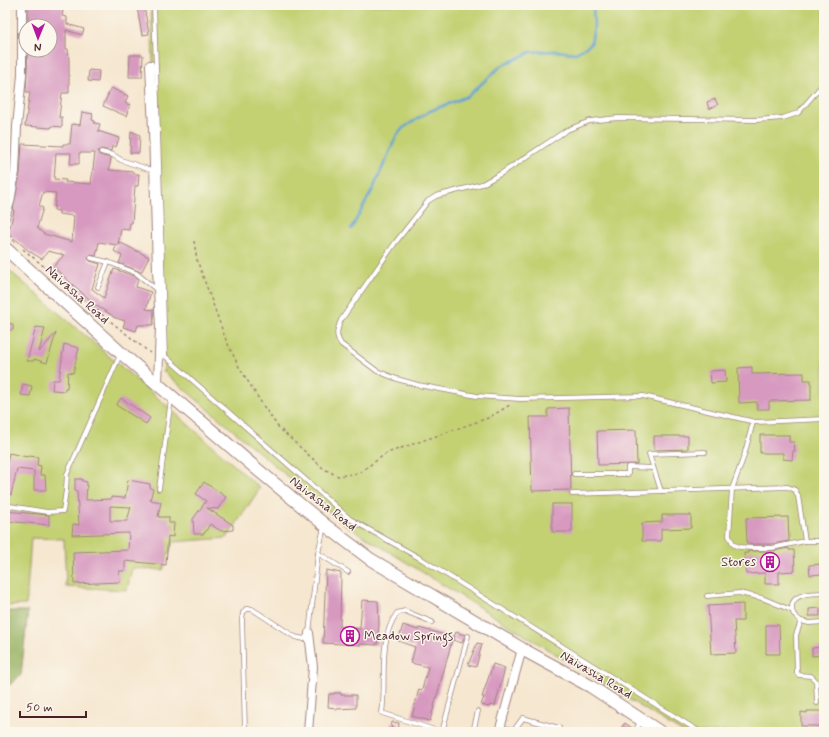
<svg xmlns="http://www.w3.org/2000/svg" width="829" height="737" font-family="Mynerve,sans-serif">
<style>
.green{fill:#c3d173;stroke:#86784f}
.forest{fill:#9ab365;stroke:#726948}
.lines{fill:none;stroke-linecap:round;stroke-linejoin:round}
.stream{stroke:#61a1d4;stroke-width:2.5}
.building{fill:#d799c0;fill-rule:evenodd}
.service-casing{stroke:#a0837e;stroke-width:5.5}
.minor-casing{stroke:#a0837e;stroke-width:10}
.secondary-casing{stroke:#a0837e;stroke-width:14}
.path{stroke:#a0837e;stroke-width:1.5;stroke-dasharray:3 3;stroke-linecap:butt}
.service{stroke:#fff;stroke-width:4}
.minor{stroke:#fff;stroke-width:8}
.secondary{stroke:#fff;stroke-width:12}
.labels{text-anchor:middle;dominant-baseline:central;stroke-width:3;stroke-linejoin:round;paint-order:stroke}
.street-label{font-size:13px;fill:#4a1f2b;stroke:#fbf7ec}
.poi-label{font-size:13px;fill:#4a1f2b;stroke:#fbf7ec;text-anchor:end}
</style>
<rect width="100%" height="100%" fill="#fbf7ec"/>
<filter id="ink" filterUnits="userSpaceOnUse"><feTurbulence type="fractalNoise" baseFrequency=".025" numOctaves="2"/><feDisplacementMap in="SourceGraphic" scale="8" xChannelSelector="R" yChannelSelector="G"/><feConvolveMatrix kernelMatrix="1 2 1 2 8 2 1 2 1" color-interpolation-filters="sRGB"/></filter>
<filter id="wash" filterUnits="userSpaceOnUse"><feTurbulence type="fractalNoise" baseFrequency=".012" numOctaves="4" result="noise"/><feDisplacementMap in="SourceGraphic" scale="16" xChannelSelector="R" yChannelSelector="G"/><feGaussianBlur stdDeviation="0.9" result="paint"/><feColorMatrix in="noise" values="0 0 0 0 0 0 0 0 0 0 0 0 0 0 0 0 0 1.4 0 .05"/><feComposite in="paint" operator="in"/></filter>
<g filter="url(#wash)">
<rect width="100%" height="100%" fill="#f6e7d0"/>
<g class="green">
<path d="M151,5H824V732H682L344,524L164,372Z"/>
<path d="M5,267L166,405L260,488L227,538L173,542L163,570L132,568L127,590L66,587L64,539L31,538L26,605L5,606Z"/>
</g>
<path class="forest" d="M5,611H28L21,675L5,689Z"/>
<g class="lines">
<g class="stream">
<path d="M716,5H725"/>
<path d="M351,229L373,189L396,137L403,128L430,111L468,96L501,66L531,52L554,51L576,53L591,44L594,26L593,5"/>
</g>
</g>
<g id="blocks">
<g class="building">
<path d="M28,5H64L62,16L67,17V24L84,29L82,35L66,30V49H68L69,61V93H62L59,117H62V127L52,126L51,128L25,126L30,92H26L28,50H50V26H28Z"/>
<path d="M144,6L149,34L142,35L137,7Z"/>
<path d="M130,55H143L142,77H129Z"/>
<path d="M89,70L99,71L98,82L88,81Z"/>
<path d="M111,88L128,96L125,103L130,105L126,116L103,106Z"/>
<path d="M715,99L718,105L709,109L707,102Z"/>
<path d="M82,112L93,114L92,120L95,121L94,123L100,124L98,131L119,138L116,147L112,146L111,151L101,149L98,151L99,155L111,158L109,170L134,172V174H139L138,186H135L132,223H130L129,230L121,229L118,244L119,242L149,257L142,271L141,272L119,263L122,256L114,251L117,245L99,242L96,256L90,255L88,258L90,261L100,264L92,289L104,298L114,269L134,276L138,279L136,287L151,292L146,309L154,310L153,325H138L136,331L123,327L125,321L113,317V316L89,301L90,300L53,267L64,255L48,251L42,259L29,251L6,231L10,227L14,211L13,210L20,173L22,144L63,146V144H70L72,124L80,125ZM56,153H71L70,164H79V153H95L91,184L65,182L66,180L54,179ZM43,192L56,193L54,210L59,211V214L74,216L72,242L44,234L37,228L43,208L39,206Z"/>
<path d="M131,131L140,135L139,153H130Z"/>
<path d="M5,163H10L9,177L5,176Z"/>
<path d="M5,323L13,324V330H5Z"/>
<path d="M36,327L45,328L39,352L56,333L47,363L34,359V361H27Z"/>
<path d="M64,344L79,348L73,373L68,372L67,388H65V391L52,390L53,380H59Z"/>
<path d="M752,367V374L804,373V380H811V400L769,401V409H757V402L739,403L738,368Z"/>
<path d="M725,370L726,382L711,383L710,371Z"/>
<path d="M23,384L32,386L30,396L21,395Z"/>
<path d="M121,398L150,418L146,424L116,405Z"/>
<path d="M569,408L571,490L532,491L530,417H548V409Z"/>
<path d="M636,430L637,464L598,465L597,431Z"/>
<path d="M760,435H789V442H794L795,451H793L792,460L783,459V453H760Z"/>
<path d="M654,436H688V449L654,450Z"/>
<path d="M9,453L27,457L28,456L38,457L37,465L41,466L40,475H45L46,490H34V471L17,469L11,495L5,494V473Z"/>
<path d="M75,479H82V481L87,482L86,500L111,499V497L125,498L128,480L150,484V488L153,489L150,500L161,502L158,517H169V523H174L173,537L168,536L166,565L125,561V571H119L120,582L74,584L73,552L128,550L129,533L72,535L73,524L79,525L77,491H75ZM110,506L131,507L127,521H110Z"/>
<path d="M204,482L226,497L218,509L207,508L233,525V530L221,531L210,524L204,534H194L193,519L206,501L196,494Z"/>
<rect x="552" y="504" width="20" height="28"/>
<path d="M5,511L49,515V525L5,521Z"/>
<path d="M662,515H691V528L661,529V541H642V523L662,522Z"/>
<path d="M788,517L789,541L772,544H747L746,518Z"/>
<path d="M789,548V550H794L795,571L779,572V584H765V573L746,574L744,553H748V551H773Z"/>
<path d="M824,564V574L810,575L809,565Z"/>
<path d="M326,570L341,573L340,627L360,629L362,600L378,601L379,624L377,645L361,644V645L323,643Z"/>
<path d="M743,604V621H734L736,653L711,654L708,606Z"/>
<path d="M820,608V616H809V609Z"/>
<path d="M403,625L418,630L419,628L453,637L430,721L412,716L419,689L422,690L428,667L411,663L415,647L398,641Z"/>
<path d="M766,625H779L780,654H766Z"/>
<path d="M456,632L465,635L462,643L453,640Z"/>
<path d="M477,643L482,644L476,667L468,665Z"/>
<path d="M824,647V655L812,656V648Z"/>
<path d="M493,664L505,668L495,706L490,705L489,707L481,705L484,697H482Z"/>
<path d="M334,693H341V695H356V708L336,709V708L328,707L329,694H334Z"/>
<path d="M807,711H824V726H801V712L807,713Z"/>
<path d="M392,722L399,723L398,732H391Z"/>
<path d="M625,723L632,728L629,732H618Z"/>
</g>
</g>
</g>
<g filter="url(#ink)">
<use href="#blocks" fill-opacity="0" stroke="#a0837e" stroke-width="1"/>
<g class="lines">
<defs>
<g id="service">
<path d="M154,5L165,356L350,519L423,560L700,732"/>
<path d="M824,83L798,113L783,118L756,120L617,118L590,121L567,130L502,173L482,184L436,196L428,201L395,243L341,320C337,330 335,335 341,344L377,371L397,379L418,385L477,396L520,399L643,396L755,422L824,419"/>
<path d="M101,152L113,155L121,160L154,171"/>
<path d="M91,258L108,262L136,273L157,290"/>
<path d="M98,287L108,262"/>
<path d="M753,422L744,456L732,489L729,536L734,545L740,547L751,548H772L805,541H824"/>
<path d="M574,474H628V467L653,468"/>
<path d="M159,489L171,399"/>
<path d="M661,491L649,454L705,452"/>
<path d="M572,494L788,487L795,490L798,496L805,541"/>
<path d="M10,506L47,512L63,511L66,490L67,474L120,355"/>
<path d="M318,553L348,572"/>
<path d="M707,596L739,593L762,598L791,610"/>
<path d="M801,621C795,617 791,613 792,606C793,593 814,593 824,593"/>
<path d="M432,622L405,611L397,613C377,641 387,681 382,713L441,732"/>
<path d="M817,703L816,681L811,676L799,675L797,673L796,635L801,621L809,623L824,622"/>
<path d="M500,727L514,730L523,718L559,728"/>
<path d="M245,732L242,619L243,613L246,609H252L295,637L304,639L309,633L318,553L324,527"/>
<path d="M442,732L468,636"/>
<path d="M473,732L478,711"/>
<path d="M635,732L640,722"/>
</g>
<g id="minor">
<path d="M150,65L153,129L157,270L160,327L158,383"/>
<path d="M5,217L10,202L15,172L17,127L22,75V5"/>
<path d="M308,732L313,667L309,633"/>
<path d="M499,732L522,649"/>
</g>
<path id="secondary" d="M5,248L121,353L258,470L325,525L370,559L522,649L590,686L660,732"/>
</defs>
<use href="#service" class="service-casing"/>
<use href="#minor" class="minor-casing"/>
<use href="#secondary" class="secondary-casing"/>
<g class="path">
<path d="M5,231L17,244"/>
<path d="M194,241L197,260L226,340L239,367L264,407L279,428L324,469L338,476L359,473L387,453L488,418L510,405"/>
<path d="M23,249L94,308L150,353"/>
</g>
<use href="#service" class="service"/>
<use href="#minor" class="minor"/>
<use href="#secondary" class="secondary"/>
</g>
</g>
<defs>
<symbol id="building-ring" viewBox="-11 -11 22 22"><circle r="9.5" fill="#fbf7ec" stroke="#b5179e" stroke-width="1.5"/><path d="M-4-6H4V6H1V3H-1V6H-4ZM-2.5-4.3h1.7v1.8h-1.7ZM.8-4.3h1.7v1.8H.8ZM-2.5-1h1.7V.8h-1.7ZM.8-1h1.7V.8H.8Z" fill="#b5179e"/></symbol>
</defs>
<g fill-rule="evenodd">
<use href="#building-ring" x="759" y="551" width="22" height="22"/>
<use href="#building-ring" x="339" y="625" width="22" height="22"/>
</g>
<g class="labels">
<g class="street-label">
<text transform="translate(77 295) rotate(42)">Naivasha Road</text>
<text transform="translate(323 504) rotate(38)">Naivasha Road</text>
<text transform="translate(596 675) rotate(31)">Naivasha Road</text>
</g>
<g class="poi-label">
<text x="756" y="562">Stores</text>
<text x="364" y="636" text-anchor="start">Meadow Springs</text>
</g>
</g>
<rect width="829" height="737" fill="none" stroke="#fbf7ec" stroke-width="20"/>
<g transform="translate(38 38) rotate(181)"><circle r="19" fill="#fbf7ec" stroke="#b4a19f"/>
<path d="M0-3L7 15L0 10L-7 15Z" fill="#b5179e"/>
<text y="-6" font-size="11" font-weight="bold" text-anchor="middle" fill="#4a1f2b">N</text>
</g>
<path d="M20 711v6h66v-6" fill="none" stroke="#4a1f2b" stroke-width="2"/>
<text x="26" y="711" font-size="12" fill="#4a1f2b" stroke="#fbf7ec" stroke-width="3" paint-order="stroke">50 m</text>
</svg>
